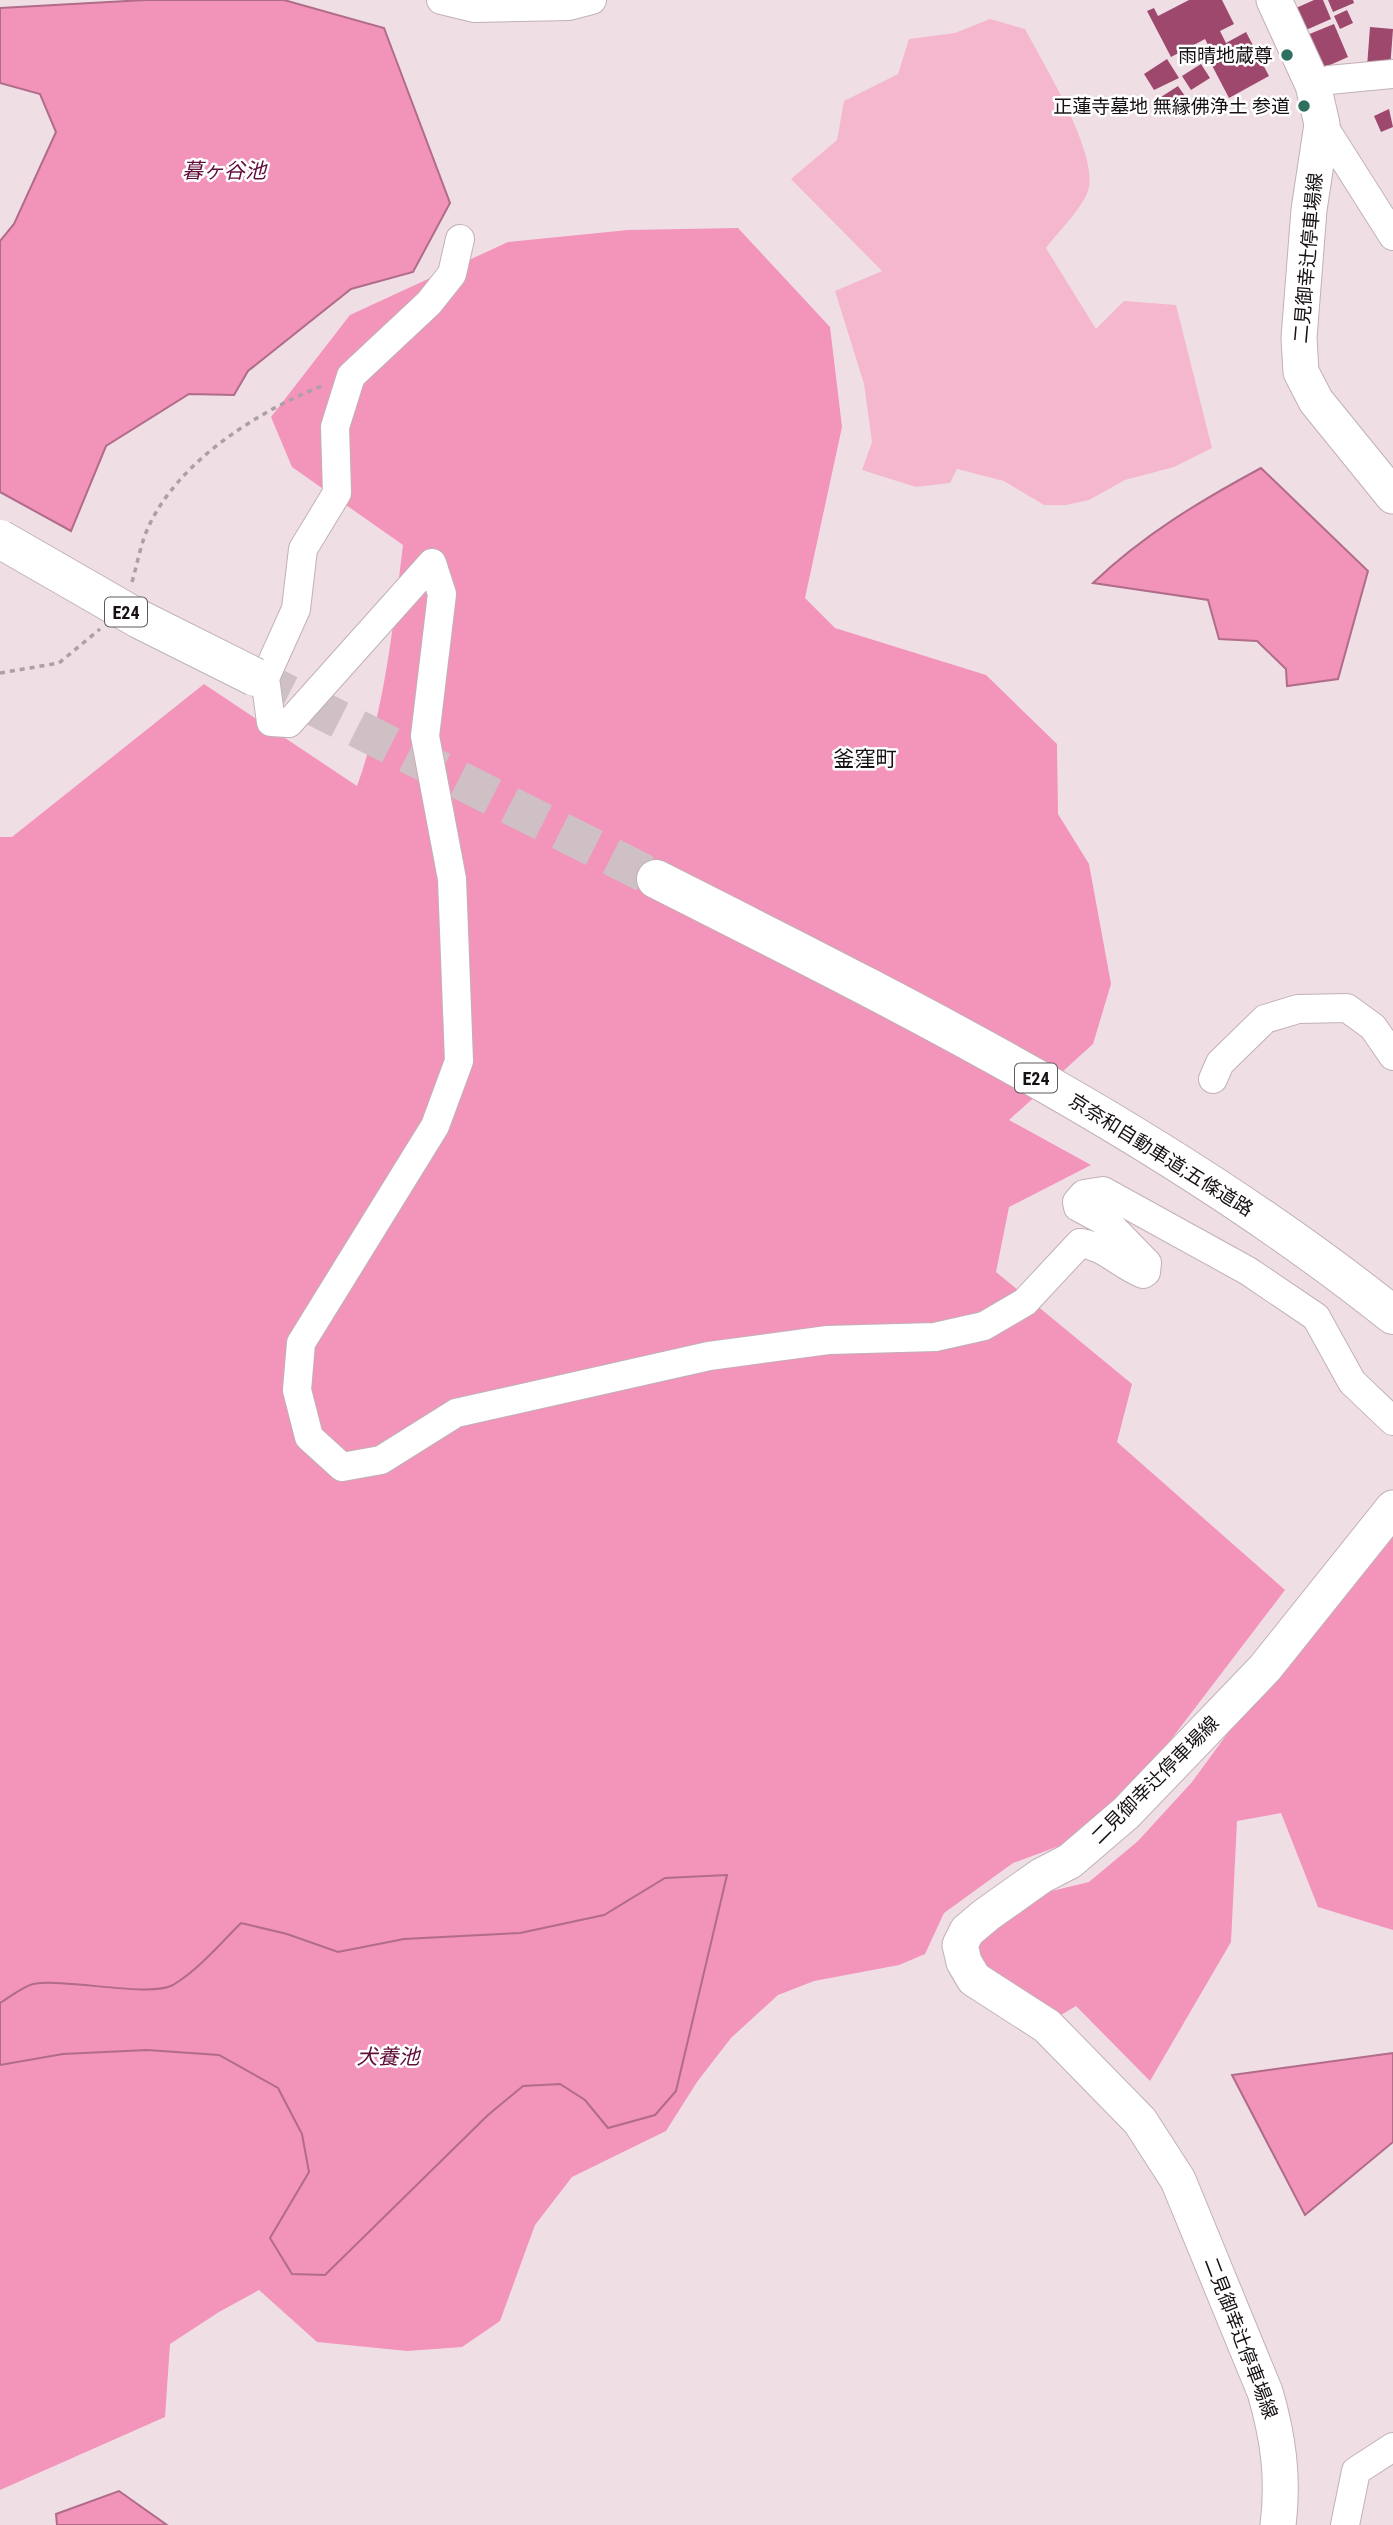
<svg xmlns="http://www.w3.org/2000/svg" width="1393" height="2525" font-family="'Roboto Condensed','Noto Sans JP',sans-serif">
<style>
.green{fill:#f5b7ce}
.forest{fill:#f394ba}
.water{fill:#f293ba;stroke:#b06c88;stroke-width:2}
.building{fill:#9e486e}
.lines{fill:none;stroke-linecap:round;stroke-linejoin:round}
.highway-tunnel{stroke:#cfc0c6;stroke-width:38;stroke-dasharray:38 19;stroke-linecap:butt}
.minor-casing{stroke:#c1b1b7;stroke-width:30}
.major-casing{stroke:#c1b1b7;stroke-width:37}
.highway-casing{stroke:#c1b1b7;stroke-width:40}
.path{stroke:#ada0a5;stroke-width:3.5;stroke-dasharray:5 5;stroke-linecap:butt}
.minor{stroke:#fff;stroke-width:28}
.major{stroke:#fff;stroke-width:35}
.highway{stroke:#fff;stroke-width:38}
.highway-bridge-casing{stroke:#c1b1b7;stroke-width:40;stroke-linecap:butt}
.highway-bridge{stroke:#fff;stroke-width:38}
.poi-dot{fill:#2e7060;stroke:#fff;stroke-width:2.5}
.labels{text-anchor:middle;dominant-baseline:central;stroke-width:5;stroke-linejoin:round;paint-order:stroke}
.shield{fill:#fff;stroke:#5d585a;stroke-width:2}
.shield-label{font-size:18px;font-weight:bold;fill:#171113}
.poi-label{font-size:19px;fill:#171113;stroke:#fff;text-anchor:end}
.street-label{font-size:19px;fill:#171113;stroke:#fff}
.water-label{font-size:21px;font-style:italic;fill:#620e3a;stroke:#fff}
.neighbourhood-label{font-size:21px;fill:#171113;stroke:#fff}
</style>
<rect width="100%" height="100%" fill="#efdfe5"/>
<path class="green" d="M990,19L1025,29C1044,65 1096,149 1089,187C1086,205 1057,233 1046,248L1096,329L1124,301L1176,305L1212,448L1174,467L1125,480L1089,500L1066,505H1044L1004,481L957,469L950,483L916,487L862,470L872,442L864,384L835,291L882,271L791,179L837,140L844,101L898,74L909,39L955,33Z"/>
<g class="forest">
<path d="M738,228L830,327L842,427L805,598L835,628L986,675L1057,744L1058,814L1089,864L1111,984L1093,1044L1009,1120L1091,1165L1009,1207L996,1272L1132,1384L1117,1442L1285,1590L1118,1809L1078,1839L1013,1863L944,1913L925,1954L899,1965L814,1981L778,1995L731,2038L697,2082L666,2131L572,2177L535,2225L500,2321L462,2347L407,2351L317,2342L259,2290L219,2312L170,2344L165,2417L0,2490V837H12L204,684L357,786C385,709 393,626 403,545L292,467L271,417L350,315L508,242L628,230Z"/>
<path d="M1393,1525V1930L1318,1907L1281,1813L1237,1821L1231,1942L1150,2081L1076,2006L1056,2018L1003,1992L966,1946L1031,1896L1089,1882L1138,1841L1192,1782L1274,1670Z"/>
</g>
<g class="water">
<path d="M145,0H284L384,28L450,203L413,272L351,289L248,371L234,395L189,394L106,446L71,531L0,492V241L14,224L56,132L40,94L0,83V8Z"/>
<path d="M1261,468L1368,571L1338,679L1287,686L1286,669L1257,641L1219,639L1208,600L1093,583C1143,535 1200,501 1261,468Z"/>
<path d="M727,1875L676,2091L655,2115L608,2128L585,2100L560,2084L523,2086L488,2115L325,2275L292,2274L270,2238L309,2172L302,2134L278,2088L219,2055L147,2050L63,2054L0,2065V2003C10,1997 22,1987 33,1984C67,1978 149,1998 173,1985C199,1969 220,1944 241,1923L287,1934L338,1952L404,1939L520,1933L604,1915L665,1878Z"/>
<path d="M1393,2053V2142L1305,2215L1232,2075Z"/>
<path d="M119,2491L167,2525H57L56,2514Z"/>
</g>
<g class="building">
<path d="M1189,0H1222L1234,24L1220,31L1226,43L1246,32L1269,76L1229,98L1206,54L1211,51L1205,39L1171,57L1147,11L1154,8L1158,16Z"/>
<path d="M1314,0H1323L1331,19L1306,30L1296,8Z"/>
<path d="M1328,0H1353L1354,3L1333,12Z"/>
<path d="M1347,10L1353,23L1340,29L1334,16Z"/>
<path d="M1334,24L1348,57L1321,69L1307,35Z"/>
<path d="M1370,27L1393,29L1390,69L1367,67Z"/>
<path d="M1167,59L1179,78L1154,90L1144,74Z"/>
<path d="M1201,64L1210,78L1191,90L1182,76Z"/>
<path d="M1178,86L1187,99L1169,111L1161,97Z"/>
<path d="M1389,109L1393,127L1381,132L1374,116Z"/>
</g>
<g class="lines">
<path class="highway-tunnel" d="M255,677L656,879"/>
<defs>
<g id="minor">
<path d="M441,0L474,8L569,6L592,0"/>
<path d="M1313,85L1329,80L1393,74"/>
<path d="M1322,124L1393,236"/>
<path d="M460,239L452,274L429,303L351,376L335,427L337,493L303,549L296,609L265,678L271,722L289,723L432,563L442,594L425,736L452,879L459,1061L435,1126L301,1343L297,1390L309,1437L342,1467L381,1460L456,1413L709,1356L828,1340L935,1337L984,1326L1025,1302L1080,1243C1105,1246 1120,1265 1143,1274L1146,1272L1147,1263L1108,1223L1078,1207L1077,1202L1084,1194L1103,1191L1248,1271L1316,1317L1352,1382L1393,1421"/>
<path d="M1213,1079L1220,1063L1265,1019L1298,1009L1347,1008L1373,1027L1393,1056"/>
<path d="M1345,2525L1356,2471L1393,2447"/>
</g>
<g id="major">
<path d="M1274,0L1313,85L1322,124L1309,210L1299,338L1301,372L1316,401L1393,496"/>
<path d="M1278,2525C1284,2478 1278,2436 1265,2392L1178,2180L1140,2121L1047,2026L974,1979L964,1962L960,1945L967,1931L986,1915L1041,1876L1070,1861L1126,1813L1265,1668L1393,1508"/>
</g>
<path id="highway" d="M656,879C911,1008 1169,1136 1393,1315"/>
</defs>
<use href="#minor" class="minor-casing"/>
<use href="#major" class="major-casing"/>
<use href="#highway" class="highway-casing"/>
<g class="path">
<path d="M132,582C137,565 140,547 147,530C176,463 256,412 322,386"/>
<path d="M0,673L59,663L100,629"/>
</g>
<use href="#minor" class="minor"/>
<use href="#major" class="major"/>
<use href="#highway" class="highway"/>
<defs>
<path id="highway-bridge" d="M0,539L139,619L255,677"/>
</defs>
<use href="#highway-bridge" class="highway-bridge-casing"/>
<use href="#highway-bridge" class="highway-bridge"/>
</g>
<g class="poi-dot">
<circle cx="1287" cy="55" r="7"/>
<circle cx="1304" cy="106" r="7"/>
</g>
<g class="labels">
<g class="shield">
<rect x="105" y="597.5" width="42" height="29" rx="5"/>
<rect x="1015" y="1063.5" width="42" height="29" rx="5"/>
</g>
<g class="shield-label">
<text x="126" y="612">E24</text>
<text x="1036" y="1078">E24</text>
</g>
<g class="poi-label">
<text x="1273" y="55">雨晴地蔵尊</text>
<text x="1290" y="106">正蓮寺墓地 無縁佛浄土 参道</text>
</g>
<g class="street-label">
<text transform="translate(1308 258) rotate(-85)">二見御幸辻停車場線</text>
<text transform="translate(1161 1155) rotate(32)">京奈和自動車道;五條道路</text>
<text transform="translate(1155 1780) rotate(-45)">二見御幸辻停車場線</text>
<text transform="translate(1241 2338) rotate(69)">二見御幸辻停車場線</text>
</g>
<g class="water-label">
<text x="224" y="171">暮ヶ谷池</text>
<text x="388" y="2057">犬養池</text>
</g>
<g class="neighbourhood-label">
<text x="865" y="759">釜窪町</text>
</g>
</g>
</svg>
